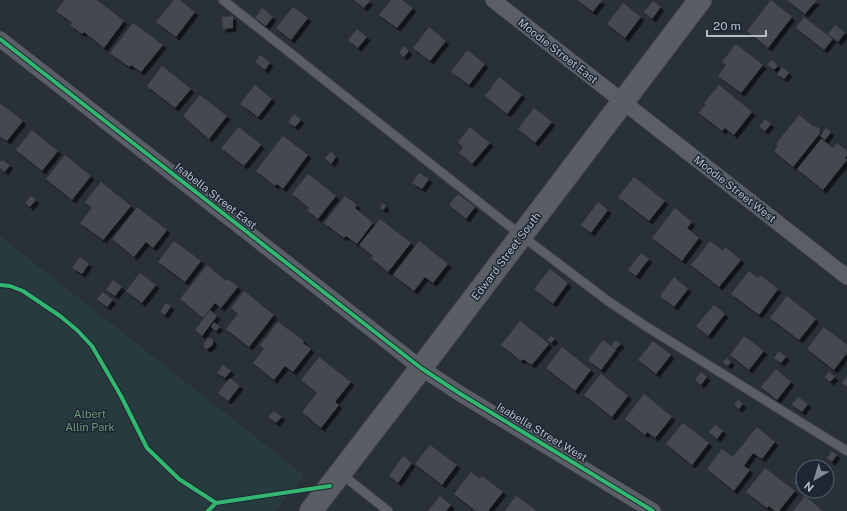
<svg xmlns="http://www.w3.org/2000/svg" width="847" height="511" font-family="'Public Sans',sans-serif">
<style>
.green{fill:#273a3e}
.building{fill:#444950;filter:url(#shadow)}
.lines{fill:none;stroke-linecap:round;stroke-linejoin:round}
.service-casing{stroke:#484c53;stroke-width:10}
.minor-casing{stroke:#484c53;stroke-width:16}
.secondary-casing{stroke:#484c53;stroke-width:24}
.service{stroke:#5a5e66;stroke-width:8}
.minor{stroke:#5a5e66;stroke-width:15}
.secondary{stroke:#595d64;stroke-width:22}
.cycleway-casing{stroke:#1d2633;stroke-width:6}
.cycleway{stroke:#33b770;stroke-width:4}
.labels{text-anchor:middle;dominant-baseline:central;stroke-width:3;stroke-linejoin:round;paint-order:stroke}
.street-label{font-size:11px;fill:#b4bcc9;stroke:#1d2633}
.park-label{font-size:11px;fill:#6b9a76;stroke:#1d2633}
</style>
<defs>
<filter id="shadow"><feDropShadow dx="3.5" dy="3.5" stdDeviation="0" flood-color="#0009"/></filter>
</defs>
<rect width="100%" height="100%" fill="#2a3038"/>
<path class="green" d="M0,236L304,475L276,511H0Z"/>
<g class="building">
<path d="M65,0H97L124,21L104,48L84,32L82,34L70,25L72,23L56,11Z"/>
<path d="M174,0H180L195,12L176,37L156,22Z"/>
<path d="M354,0H370L364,8Z"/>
<path d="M391,0H402L413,8L397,28L379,15Z"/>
<path d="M577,0H602L593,12Z"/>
<path d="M771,0L792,17L768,48L747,31Z"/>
<path d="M787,0H817L805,14Z"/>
<path d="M653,1L661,7L652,19L644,12Z"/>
<path d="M623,3L641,17L625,38L607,24Z"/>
<path d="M293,7L308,18L291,40L276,28Z"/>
<path d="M262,8L273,17L266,26L255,18Z"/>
<path d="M233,16V28L223,29L222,17Z"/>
<path d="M804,17L833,39L824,50L796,28Z"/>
<path d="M133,23L163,45L141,72L131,65L130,67L125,64L110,53Z"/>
<path d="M835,25L845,33L838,42L828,34Z"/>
<path d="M429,27L446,41L430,61L413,48Z"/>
<path d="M357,29L367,37L358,48L348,40Z"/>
<path d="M736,44L763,65L741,93L718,76L726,65L722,62Z"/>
<path d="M404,46L409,51L404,57L399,53Z"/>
<path d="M467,50L485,64L469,85L451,72Z"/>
<path d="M260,55L270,63L265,70L255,62Z"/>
<path d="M772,60L778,66L774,70L767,64Z"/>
<path d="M162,66L191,89L175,108L147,86Z"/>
<path d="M782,67L789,73L784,79L777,74Z"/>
<path d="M499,77L522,95L507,114L485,96Z"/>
<path d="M255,85L272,99L258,117L240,104Z"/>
<path d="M719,85L752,112L734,135L725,128L722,131L699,113L706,104L704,103Z"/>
<path d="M200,95L227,116L209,139L183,116Z"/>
<path d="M0,103L23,121L7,141L0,136Z"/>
<path d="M534,108L552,122L535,143L518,129Z"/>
<path d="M294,114L301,120L295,127L288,122Z"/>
<path d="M799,115L814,127L815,126L820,129L819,131L821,132L793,167L774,151L778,146L776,144Z"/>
<path d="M765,119L771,124L765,131L759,126Z"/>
<path d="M239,127L261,145L244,166L221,148Z"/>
<path d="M470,127L490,143L472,164L459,153L463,147L458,142Z"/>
<path d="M826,128L831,132L825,140L820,136Z"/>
<path d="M32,130L58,151L42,171L16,150Z"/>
<path d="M283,136L308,155L283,189L277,184L275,186L256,171Z"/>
<path d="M821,139L833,148L837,143L847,151V155L845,158L847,160L823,190L797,169Z"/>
<path d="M331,152L336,157L331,164L325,158Z"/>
<path d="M65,155L91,176L72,200L46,179Z"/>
<path d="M2,160L10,165L5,172L0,168V162Z"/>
<path d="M419,173L429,179L422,189L412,183Z"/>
<path d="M308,174L336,196L318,219L307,210L309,208L292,194Z"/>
<path d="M634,177L665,201L649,221L618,197Z"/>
<path d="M101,182L131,206L103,240L80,223L92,208L85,202Z"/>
<path d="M458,194L475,207L466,219L449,205Z"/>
<path d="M31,196L36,200L30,207L25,203Z"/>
<path d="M345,196L357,205L355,208L373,223L357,244L346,236L344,238L324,223Z"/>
<path d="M598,202L608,210L591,233L581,225Z"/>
<path d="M383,203L386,206L383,210L380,207Z"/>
<path d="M137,207L167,230L153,248L146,242L134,257L112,239Z"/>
<path d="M675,208L692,222L687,228L699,238L682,261L652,238Z"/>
<path d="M380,219L411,243L388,272L371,258L373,256L359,245Z"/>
<path d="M174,241L201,261L185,282L158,262Z"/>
<path d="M419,241L448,264L433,283L425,277L414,291L393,275Z"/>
<path d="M710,241L723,251L725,247L741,260L719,287L691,265Z"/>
<path d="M641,253L649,259L636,276L628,270Z"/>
<path d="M80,257L89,264L82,274L72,268Z"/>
<path d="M207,265L226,281L228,279L238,287L221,308L215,303L203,318L180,299Z"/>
<path d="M550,269L568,283L553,304L534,289Z"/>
<path d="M749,271L758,278L760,275L778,289L759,315L731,294Z"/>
<path d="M140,273L156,285L142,303L126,291Z"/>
<path d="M674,277L688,289L674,307L660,296Z"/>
<path d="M113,280L122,287L115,296L106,290Z"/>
<path d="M244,291L274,315L249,347L226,329L238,314L231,308Z"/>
<path d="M103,292L113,300L107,307L97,299Z"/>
<path d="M787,296L816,319L799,340L770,318Z"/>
<path d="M166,303L171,306L165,315L160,312Z"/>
<path d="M714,305L725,314L708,336L696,326Z"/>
<path d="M210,310L217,316L202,336L195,330Z"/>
<path d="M520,321L549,344L532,365L523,359L521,361L501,345Z"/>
<path d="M214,322L220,327L216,331L211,327Z"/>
<path d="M278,322L304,341L303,343L311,349L293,372L285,366L274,380L253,363L264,349L260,345Z"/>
<path d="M824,327L847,345V353L834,370L807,349Z"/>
<path d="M551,336L555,339L551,343L547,340Z"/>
<path d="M744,336L764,351L749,370L730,355Z"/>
<path d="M211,338L213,340V344L209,348L206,349L204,347V344L207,339Z"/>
<path d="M603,340L616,350L601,370L588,360Z"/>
<path d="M616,340L621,344L616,349L611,346Z"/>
<path d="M653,341L671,355L656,374L638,360Z"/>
<path d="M562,347L591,370L575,391L546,368Z"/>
<path d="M779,351L786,357L781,363L774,358Z"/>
<path d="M319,357L351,382L335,402L339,405L321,428L302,412L317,393L301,380Z"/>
<path d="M727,358L731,362L728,366L723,362Z"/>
<path d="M223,365L231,371L225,378L217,373Z"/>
<path d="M776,369L791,382L777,400L761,387Z"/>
<path d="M701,372L707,377L701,385L695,380Z"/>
<path d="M829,372L835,377L830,382L825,377Z"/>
<path d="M601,374L628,396L612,417L584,395Z"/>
<path d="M847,376V387L842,383Z"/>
<path d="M230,378L240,386L228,401L218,393Z"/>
<path d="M644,394L672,417L655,438L647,432L645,435L625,419Z"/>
<path d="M798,397L808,404L802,412L792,405Z"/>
<path d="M738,400L743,404L739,409L734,405Z"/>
<path d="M274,411L282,417L276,423L268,417Z"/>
<path d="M683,423L709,443L692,465L666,444Z"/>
<path d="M715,425L723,431L717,439L709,432Z"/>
<path d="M757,427L775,442L762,459L753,453L744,466L750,470L734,491L707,469L722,449L733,457Z"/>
<path d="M430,445L457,465L442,485L415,464Z"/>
<path d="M832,451L837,455L832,462L827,458Z"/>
<path d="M403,456L412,463L398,483L389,476Z"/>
<path d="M765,468L795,491L779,511H775L769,506L767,508L746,492Z"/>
<path d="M471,472L480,479L482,476L503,492L488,511H476L454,494Z"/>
<path d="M799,477L803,480V483L800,488L794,483Z"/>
<path d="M440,496L451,505L446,511H428Z"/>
<path d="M516,496L537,511H505Z"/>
<path d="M805,496L823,511H793Z"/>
</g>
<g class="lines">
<defs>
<g id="service">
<path d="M223,0L522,236L608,301L647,327L847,451"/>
<path d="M340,473L388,511"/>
</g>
<g id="minor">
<path d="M493,0L847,277"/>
<path d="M0,39L421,368L459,393L653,511"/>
</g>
<path id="secondary" d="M311,511L421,368L700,0"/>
</defs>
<use href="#service" class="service-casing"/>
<use href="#minor" class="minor-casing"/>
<use href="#secondary" class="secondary-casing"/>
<use href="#service" class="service"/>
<use href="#minor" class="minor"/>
<use href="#secondary" class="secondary"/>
<defs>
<g id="cycleway">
<path d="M0,39L421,368L459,393L653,511"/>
<path d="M0,285L10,286L23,291L60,316L77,330L92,346L121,396L147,448L179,479L216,503"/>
<path d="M208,511L216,503L330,486"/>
</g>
</defs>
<use href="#cycleway" class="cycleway-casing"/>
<use href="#cycleway" class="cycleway"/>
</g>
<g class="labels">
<g class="street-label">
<text transform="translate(558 51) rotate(38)">Moodie Street East</text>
<text transform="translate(735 189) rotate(38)">Moodie Street West</text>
<text transform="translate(216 196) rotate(38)">Isabella Street East</text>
<text transform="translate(506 256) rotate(-53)">Edward Street South</text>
<text transform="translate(542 432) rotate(31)">Isabella Street West</text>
</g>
<g class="park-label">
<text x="90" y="414">Albert<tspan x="90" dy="13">Allin Park</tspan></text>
</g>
</g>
<g transform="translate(815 479) rotate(218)"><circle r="19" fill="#1d2633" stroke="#59626f"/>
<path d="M0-3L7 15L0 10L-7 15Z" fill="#848b96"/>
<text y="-6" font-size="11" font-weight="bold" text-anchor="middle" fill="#b4bcc9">N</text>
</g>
<path d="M707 30v6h59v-6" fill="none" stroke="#b4bcc9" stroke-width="2"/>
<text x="713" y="30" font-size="12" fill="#b4bcc9" stroke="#1d2633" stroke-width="3" paint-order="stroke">20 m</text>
</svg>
